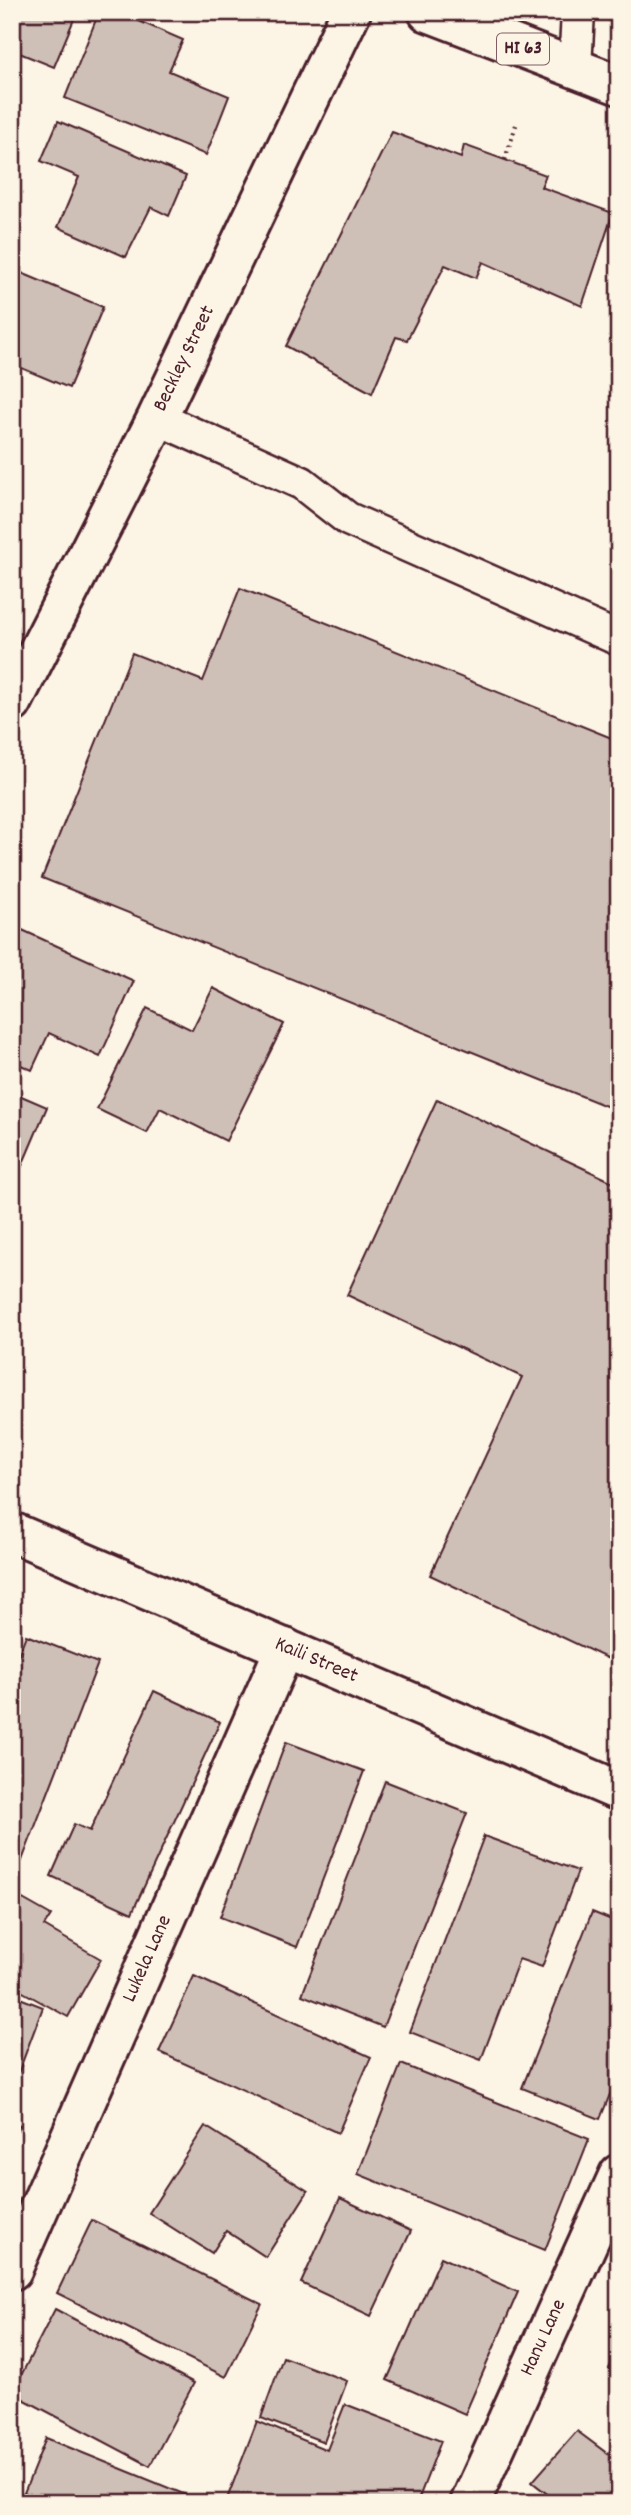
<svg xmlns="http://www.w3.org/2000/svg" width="631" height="2515" font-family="Dekko,sans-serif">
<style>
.building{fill:#cfc0b7;stroke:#4a1f2b;stroke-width:2}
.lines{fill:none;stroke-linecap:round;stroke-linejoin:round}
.lane-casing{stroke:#4a1f2b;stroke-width:37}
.street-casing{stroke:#4a1f2b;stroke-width:44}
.primary-casing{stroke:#4a1f2b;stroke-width:44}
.path{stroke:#4a1f2b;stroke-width:4.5;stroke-dasharray:2 5;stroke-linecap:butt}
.lane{stroke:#fcf5e5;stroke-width:32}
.street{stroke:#fcf5e5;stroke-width:38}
.primary{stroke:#fcf5e5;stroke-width:38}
.labels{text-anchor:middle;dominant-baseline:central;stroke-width:5;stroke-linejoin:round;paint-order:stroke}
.shield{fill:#fcf5e5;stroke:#7f5f63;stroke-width:2}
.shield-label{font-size:19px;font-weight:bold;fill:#4a1f2b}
.street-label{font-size:21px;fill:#4a1f2b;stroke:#fcf5e5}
</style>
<rect width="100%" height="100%" fill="#fcf5e5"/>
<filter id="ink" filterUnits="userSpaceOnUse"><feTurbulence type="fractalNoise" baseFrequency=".0143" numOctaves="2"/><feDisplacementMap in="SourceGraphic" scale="14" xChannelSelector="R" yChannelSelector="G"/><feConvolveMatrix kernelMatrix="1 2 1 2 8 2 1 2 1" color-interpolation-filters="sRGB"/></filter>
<g filter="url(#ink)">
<g class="building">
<path d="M12,12H77L54,67L12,50Z"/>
<path d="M99,12H118L183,40L169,71L229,96L206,155L65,98Z"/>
<path d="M58,121L186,176L169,216L151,207L126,257L58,227L79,177L41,161Z"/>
<path d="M392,132L461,158L464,145L546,175L541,187L613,213L582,306L483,262L476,278L445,265L407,340L396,337L372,393L286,346Z"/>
<path d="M12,269L103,307L69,388L12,364Z"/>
<path d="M240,588L619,741V1088L611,1108L42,878L132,653L203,681Z"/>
<path d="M20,929L134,981L100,1057L49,1033L32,1070L12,1061V947Z"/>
<path d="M213,988L284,1024L226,1141L160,1108L147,1133L97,1109L147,1008L192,1030Z"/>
<path d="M12,1092L47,1107L12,1189Z"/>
<path d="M437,1099L619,1185V1664L430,1575L522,1377L347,1295Z"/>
<path d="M26,1635L98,1663L21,1863L12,1860V1671Z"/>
<path d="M154,1691L220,1722L132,1913L51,1876L74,1824L90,1831Z"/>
<path d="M286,1742L364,1771L297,1947L220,1917Z"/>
<path d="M385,1781L467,1813L383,2027L302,1995Z"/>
<path d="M484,1836L578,1871L542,1967L519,1959L481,2060L410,2032Z"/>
<path d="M12,1893L51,1915L44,1926L101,1959L68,2017L12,1986Z"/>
<path d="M592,1912L619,1923V2072L600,2119L522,2088Z"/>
<path d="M194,1976L371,2057L338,2133L159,2052Z"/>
<path d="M12,1995L43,2007L13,2087H12Z"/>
<path d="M401,2064L589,2139L545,2250L358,2174Z"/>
<path d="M12,2122L20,2125L12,2140Z"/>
<path d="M205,2126L308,2191L266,2257L226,2231L212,2253L149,2213Z"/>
<path d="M340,2198L411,2231L371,2316L301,2283Z"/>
<path d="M92,2220L262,2304L226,2377L57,2293Z"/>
<path d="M441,2257L518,2292L465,2414L387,2380Z"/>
<path d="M55,2309L194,2383L150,2466L12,2393Z"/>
<path d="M619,2346V2373L609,2369Z"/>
<path d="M283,2357L347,2381L324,2442L261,2418Z"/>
<path d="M345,2404L441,2441L417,2503H237L227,2499L257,2421L327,2450Z"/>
<path d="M577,2431L608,2454L615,2444L619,2447V2503H559L532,2482Z"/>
<path d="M46,2438L191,2497L188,2503H20Z"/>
</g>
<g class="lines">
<defs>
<g id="lane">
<path d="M575,68L578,12"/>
<path d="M157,418L302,483L348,519L619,639"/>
</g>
<g id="street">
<path d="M12,703L157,418L351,12"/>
<path d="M12,1532L619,1791"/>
<path d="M12,2270L285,1648"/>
<path d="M470,2503L619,2174"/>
</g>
<path id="primary" d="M428,12L619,85"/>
</defs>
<use href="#lane" class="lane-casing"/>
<use href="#street" class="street-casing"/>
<use href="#primary" class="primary-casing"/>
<path class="path" d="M505,160L516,125"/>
<use href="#lane" class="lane"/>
<use href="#street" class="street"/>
<use href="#primary" class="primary"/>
</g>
</g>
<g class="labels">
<rect class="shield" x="497" y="33.5" width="52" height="31" rx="5"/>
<g class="shield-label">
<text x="523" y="49">HI 63</text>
</g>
<g class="street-label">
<text transform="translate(185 359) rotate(-64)">Beckley Street</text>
<text transform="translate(316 1661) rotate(23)">Kaili Street</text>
<text transform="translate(148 1959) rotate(-66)">Lukela Lane</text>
<text transform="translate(544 2338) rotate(-65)">Hanu Lane</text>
</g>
</g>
<rect width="631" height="2515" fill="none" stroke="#fcf5e5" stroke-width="42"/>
<rect x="21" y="21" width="589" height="2473" fill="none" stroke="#4a1f2b" stroke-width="2.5" filter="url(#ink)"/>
</svg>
